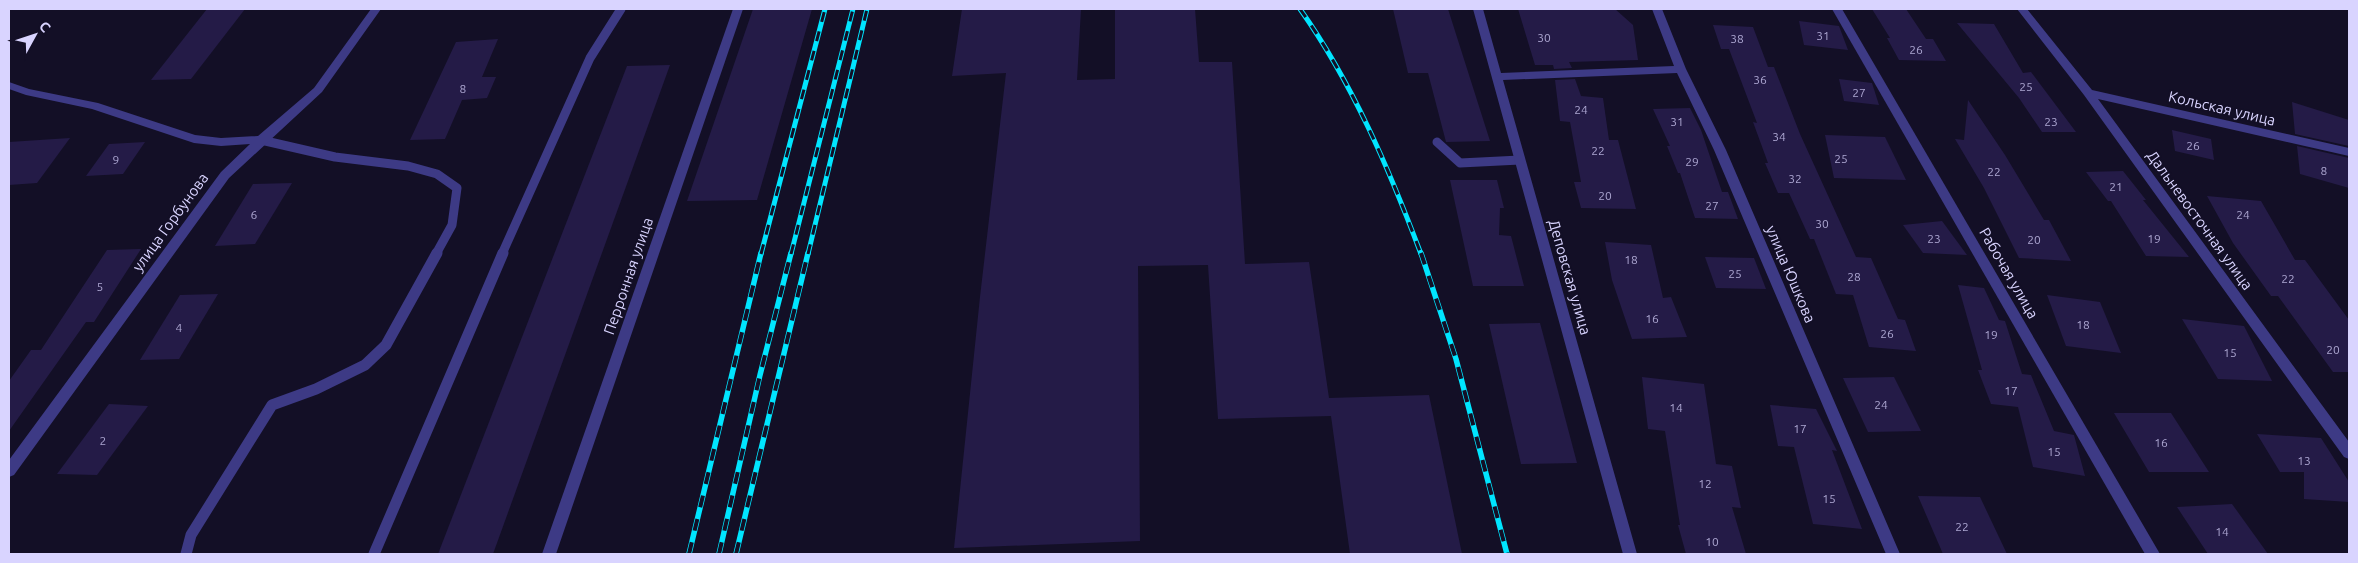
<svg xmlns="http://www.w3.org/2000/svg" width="2358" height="563" font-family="Ubuntu,sans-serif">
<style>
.building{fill:#241b47}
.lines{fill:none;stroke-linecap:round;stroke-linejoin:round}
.service-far1{stroke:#3d3a85;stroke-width:9}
.service{stroke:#3d3a85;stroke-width:11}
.minor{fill:#3d3a85;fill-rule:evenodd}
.rail-far1-casing{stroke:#00e5ff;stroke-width:5}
.rail-casing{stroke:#00e5ff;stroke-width:5.5}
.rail-far1{stroke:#130f26;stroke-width:3;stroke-dasharray:10;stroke-linecap:butt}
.rail{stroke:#130f26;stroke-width:4;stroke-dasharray:12;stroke-linecap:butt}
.labels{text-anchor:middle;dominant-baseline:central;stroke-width:4;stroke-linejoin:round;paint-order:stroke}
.number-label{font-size:12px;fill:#aca6d1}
.street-label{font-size:15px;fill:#d9d4ff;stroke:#130f26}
</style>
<rect width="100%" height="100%" fill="#130f26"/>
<g class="building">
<path d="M207,9H245L191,79L151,80Z"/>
<path d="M753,9H812L757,200L687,201Z"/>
<path d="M962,9H1081L1077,80L1115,79V9H1195L1199,62H1232L1245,264L1309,262L1329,398L1429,395L1462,554H1350L1331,416L1218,419L1208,265L1138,266L1140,541L954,548L980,297L1006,73L952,76Z"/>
<path d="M1393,9H1448L1490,141L1446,142L1428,73H1408Z"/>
<path d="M1518,9H1615L1633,25L1638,60L1569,62L1572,68L1554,69L1553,65H1535Z"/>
<path d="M1872,9H1906L1926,39H1933L1946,61L1899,60L1887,38H1890Z"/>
<path d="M1799,21L1839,26L1848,50L1804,45Z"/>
<path d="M1957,23L1994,24L2023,73L2031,72L2076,132H2042L2019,98Z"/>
<path d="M1713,25L1753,27L1768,67H1774L1800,134L1856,257L1871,258L1898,319L1905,320L1916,351L1869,347L1853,295L1836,294L1814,239H1810L1789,193H1778L1765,163H1768L1753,122L1757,123L1729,49H1721Z"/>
<path d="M498,39L482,77H496L487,98L462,100L445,139L410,140L456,42Z"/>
<path d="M670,65L493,554H438L627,66Z"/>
<path d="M1575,79L1581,96L1603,98L1609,140H1618L1636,209L1581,208L1574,182H1581L1570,122L1560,121L1555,80Z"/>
<path d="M1839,79L1872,83L1879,105L1844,101Z"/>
<path d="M1968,100L2005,155L2044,220H2049L2071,261L2019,258L1984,188L1955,139L1964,140Z"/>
<path d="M2292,102L2349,120V146L2295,134Z"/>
<path d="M1690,108L1701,130L1722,192H1728L1738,219L1695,218L1680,173H1678L1667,146H1670L1653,109Z"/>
<path d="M2172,130L2211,139L2214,160L2175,151Z"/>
<path d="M1825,135L1885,137L1906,180L1834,178Z"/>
<path d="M70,138L37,183L9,185V142Z"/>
<path d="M145,142L123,174L86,176L109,144Z"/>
<path d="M2297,146L2349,158V188L2300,174Z"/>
<path d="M2123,171L2146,200H2143L2189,257L2146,256L2111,201H2108L2086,172Z"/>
<path d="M1450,180H1497L1504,208H1500L1499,235L1511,236L1524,286H1473Z"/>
<path d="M292,183L255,244L215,246L253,184Z"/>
<path d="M2207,196L2261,201L2295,260H2305L2349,320V372H2333L2278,296H2271L2233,243Z"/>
<path d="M1942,221L1967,255L1923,253L1903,225Z"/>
<path d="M1605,242L1651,245L1663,298L1671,297L1687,337L1632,339L1612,280Z"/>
<path d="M141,249L94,322H86L9,431V381L31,350H41L107,250Z"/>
<path d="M1705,257L1754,258L1766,289L1716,288Z"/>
<path d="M1958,285L1984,288L1999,320L2005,321L2022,374L2031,375L2054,431L2074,435L2085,476L2033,467L2018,407L1991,404L1978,370H1982Z"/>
<path d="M218,294L179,359L140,360L180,295Z"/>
<path d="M2047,295L2100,302L2121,353L2066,346Z"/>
<path d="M2182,319L2244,326L2272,381L2218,379Z"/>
<path d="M1540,323L1577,463L1521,464L1489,324Z"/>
<path d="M1642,377L1704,384L1716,464L1732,466L1741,508L1732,507L1746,554H1686L1678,525H1680L1665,431L1648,429Z"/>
<path d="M1894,377L1921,431L1868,432L1843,378Z"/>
<path d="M109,404L148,406L97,475L57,474Z"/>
<path d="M1770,405L1816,409L1837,451L1832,450L1862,529L1813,524L1794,447L1778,446Z"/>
<path d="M2114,413H2171L2209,472H2149Z"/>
<path d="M2257,434L2321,438L2349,482V502L2304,499V472H2280Z"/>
<path d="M1918,496L1980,497L2007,554H1943Z"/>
<path d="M2232,504L2268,554H2208L2177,507Z"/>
</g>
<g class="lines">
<g class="service-far1">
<path d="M261,140L335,157L408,166L437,174L457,188L452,225L436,254"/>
<path d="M1437,142L1460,163L1520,160"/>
<path d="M502,254L590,58L621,9"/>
</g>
<g class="service">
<path d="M186,554L191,535L272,405L316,389L365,365L386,345L437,253"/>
<path d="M374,554L503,253"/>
</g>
<g class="minor">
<path d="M371,9H381L322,92L229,178L14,475L9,477V460L221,172L250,144L221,146L194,143L92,109L26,95L9,89V82L29,89L98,103L195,135L221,138L258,136L314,88Z"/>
<path d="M733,9H743L556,554H542Z"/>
<path d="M1473,9H1483L1501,73L1674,66L1652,9H1662L1686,69L1726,150L1900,554H1886L1714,150L1677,73L1503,80L1637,554H1623Z"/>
<path d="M1832,9H1842L2160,554H2145Z"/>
<path d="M2017,9H2027L2092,90L2349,148V156L2098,99L2349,442V459L2344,457L2084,95Z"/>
</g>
<defs>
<g id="rail-far1">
<path d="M1300,9C1353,84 1389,169 1421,254"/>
<path d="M761,254L825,9"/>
<path d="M791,254L853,9"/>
<path d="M808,254L867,9"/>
</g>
<g id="rail">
<path d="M1421,253L1456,359L1507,554"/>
<path d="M689,554L761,253"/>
<path d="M719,554L760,375L791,253"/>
<path d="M736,554L808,253"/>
</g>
</defs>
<use href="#rail-far1" class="rail-far1-casing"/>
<use href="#rail" class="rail-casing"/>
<use href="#rail-far1" class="rail-far1"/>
<use href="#rail" class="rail"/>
</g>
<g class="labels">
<g class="number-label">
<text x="1823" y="35">31</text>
<text x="1544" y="37">30</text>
<text x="1737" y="38">38</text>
<text x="1916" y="49">26</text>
<text x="1760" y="79">36</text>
<text x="2026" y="86">25</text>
<text x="463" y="88">8</text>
<text x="1859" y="92">27</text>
<text x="1581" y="109">24</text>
<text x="1677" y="121">31</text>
<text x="2051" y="121">23</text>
<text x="1779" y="136">34</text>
<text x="2193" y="145">26</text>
<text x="1598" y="150">22</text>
<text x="1841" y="158">25</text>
<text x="116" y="159">9</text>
<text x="1692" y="161">29</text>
<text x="2324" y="170">8</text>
<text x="1994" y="171">22</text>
<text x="1795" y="178">32</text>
<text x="2116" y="186">21</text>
<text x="1605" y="195">20</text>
<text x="1712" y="205">27</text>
<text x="254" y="214">6</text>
<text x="2243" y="214">24</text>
<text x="1822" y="223">30</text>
<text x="1934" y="238">23</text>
<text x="2154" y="238">19</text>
<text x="2034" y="239">20</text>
<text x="1631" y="259">18</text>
<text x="1735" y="273">25</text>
<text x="1854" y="276">28</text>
<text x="2288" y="278">22</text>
<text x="100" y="286">5</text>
<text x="1652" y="318">16</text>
<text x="2083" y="324">18</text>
<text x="179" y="327">4</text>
<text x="1887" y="333">26</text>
<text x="1991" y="334">19</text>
<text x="2333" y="349">20</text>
<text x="2230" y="352">15</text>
<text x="2011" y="390">17</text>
<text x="1881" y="404">24</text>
<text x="1676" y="407">14</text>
<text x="1800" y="428">17</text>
<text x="103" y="440">2</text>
<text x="2161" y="442">16</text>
<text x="2054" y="451">15</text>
<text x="2304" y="460">13</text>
<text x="1705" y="483">12</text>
<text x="1829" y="498">15</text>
<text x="1962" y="526">22</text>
<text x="2222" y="531">14</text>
<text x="1712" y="541">10</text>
</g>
<g class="street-label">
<text transform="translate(2222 108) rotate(13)">Кольская улица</text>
<text transform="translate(2200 220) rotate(54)">Дальневосточная улица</text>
<text transform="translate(170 222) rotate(-54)">улица Горбунова</text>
<text transform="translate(2009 273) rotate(60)">Рабочая улица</text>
<text transform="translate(1791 274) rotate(67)">улица Юшкова</text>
<text transform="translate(628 276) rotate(-71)">Перронная улица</text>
<text transform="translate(1570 277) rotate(74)">Деповская улица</text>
</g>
</g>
<rect width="2358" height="563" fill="none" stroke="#d9d4ff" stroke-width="20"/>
<g transform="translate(35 35) rotate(50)" stroke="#130f26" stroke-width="4" paint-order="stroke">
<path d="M0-4L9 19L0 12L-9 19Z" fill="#d9d4ff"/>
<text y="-8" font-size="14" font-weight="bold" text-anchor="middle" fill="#d9d4ff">С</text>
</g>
</svg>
